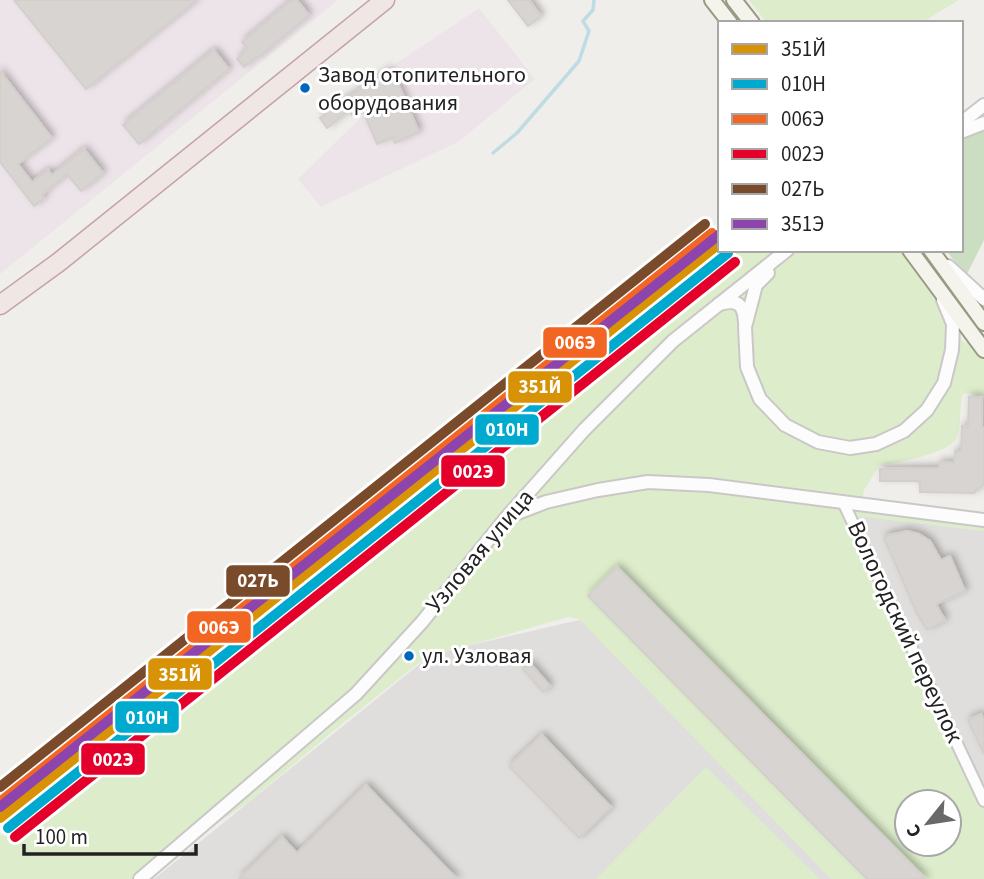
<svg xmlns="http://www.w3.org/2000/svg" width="984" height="879" font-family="'Source Sans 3',sans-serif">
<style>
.residential{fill:#dfdedc}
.industrial{fill:#ede4e9}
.grass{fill:#ddeccb;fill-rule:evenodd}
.forest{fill:#cbdec1}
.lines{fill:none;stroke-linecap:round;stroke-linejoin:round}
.stream{stroke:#bfdbe3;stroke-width:3.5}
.building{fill:#d7d4d2;stroke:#d3d0cc;stroke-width:2;filter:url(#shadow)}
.minor-casing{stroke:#c9c8c7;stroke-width:14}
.tertiary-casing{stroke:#c9c8c7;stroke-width:16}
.secondary-casing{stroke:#999a82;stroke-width:18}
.trunk-casing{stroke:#c5a2ac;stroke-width:21}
.minor{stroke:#fdfcfc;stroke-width:10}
.tertiary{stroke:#fdfcfc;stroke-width:12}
.secondary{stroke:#f4f4ed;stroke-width:14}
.trunk{stroke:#f0e6e4;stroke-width:18}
.rail-1-casing{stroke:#fff;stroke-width:16}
.rail-2-casing{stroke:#fff;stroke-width:16}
.rail-3-casing{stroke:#fff;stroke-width:16}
.rail-4-casing{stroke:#fff;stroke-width:16}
.rail-5-casing{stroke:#fff;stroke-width:16}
.rail-6-casing{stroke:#fff;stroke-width:16}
.rail-1{stroke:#d79205;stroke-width:10}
.rail-2{stroke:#00a9ce;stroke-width:10}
.rail-3{stroke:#f26522;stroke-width:10}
.rail-4{stroke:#e4002b;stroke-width:10}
.rail-5{stroke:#7a4b2a;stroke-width:10}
.rail-6{stroke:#8e44ad;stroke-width:10}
.bus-dot{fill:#0065bd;stroke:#fff;stroke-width:2.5}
.labels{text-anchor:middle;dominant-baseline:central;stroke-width:6;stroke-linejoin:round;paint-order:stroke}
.bus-label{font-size:22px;fill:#222;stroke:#fff;text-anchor:start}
.street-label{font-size:24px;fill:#222;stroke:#fff}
.line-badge{stroke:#fff;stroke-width:2.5}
.badge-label{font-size:19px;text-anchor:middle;font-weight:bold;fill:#fff}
</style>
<defs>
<filter id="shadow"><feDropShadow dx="3" dy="-3" stdDeviation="3.5" flood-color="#0004"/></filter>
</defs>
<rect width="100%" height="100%" fill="#f0eeeb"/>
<g class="residential">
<path d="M858,516L984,531V787Z"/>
<path d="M588,618L841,879H154L432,654Z"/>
</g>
<g class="industrial">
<path d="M0,0H338L0,274Z"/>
<path d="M479,8L535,79L458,142L321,207L298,179L380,99L368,82Z"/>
</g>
<g class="grass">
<path d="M749,0H959L921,23H767Z"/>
<path d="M729,250H900L930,286L942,315L964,343L971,342L984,360V395L965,393L962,395C960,407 961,429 956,439C947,454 896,463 879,466L864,490L862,504L984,520V531L858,516L984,787V879H831L579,619L568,617L425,658L337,728L250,801L136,879H0V836L275,609ZM907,802H949V844H907Z"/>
<path d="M706,767L820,879H596Z"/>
</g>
<path class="forest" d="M984,128V240L967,274L952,258L946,250H961V138Z"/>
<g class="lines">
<path class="stream" d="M493,153L517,133L579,61L589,31L583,21L593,10L594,0"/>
</g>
<g class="building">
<path d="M14,0H197L86,89Z"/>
<path d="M292,0H297L309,15L256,59L255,58L244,67L237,59L248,49L242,42Z"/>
<path d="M508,0H529L541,16L528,26Z"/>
<path d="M214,50L229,69L139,144L123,125Z"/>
<path d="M388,70L400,88L419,132L395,143L393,137L377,144L362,109L352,115L348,111L327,128L320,118L341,102Z"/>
<path d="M0,71L52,138L18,164L32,182L48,170L52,175L84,149L103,173L81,191L67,174L42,195L44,198L34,206L0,162Z"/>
<path d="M969,397L982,398V427H984V484L974,493L920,492V481H880V469L939,468L940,462L954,463L955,451H961L962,426L968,427Z"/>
<path d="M907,531L919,534L930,541L941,560L950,556L965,591L936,604L945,620L927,630L917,613L884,538L889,535Z"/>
<path d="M617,567L926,879H867L588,596Z"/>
<path d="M530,663L550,686L543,692L523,669Z"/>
<path d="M981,714L984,720V754L968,720Z"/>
<path d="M542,735L611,807L579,838L509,766Z"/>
<path d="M366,785L457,879H239L282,837L297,853Z"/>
</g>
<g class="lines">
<defs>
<path id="minor" d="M843,502L984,801"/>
<g id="tertiary">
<path d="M961,123L984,105"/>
<path d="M961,132L984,123"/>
<path d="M948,266L984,299"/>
<path d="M768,273L756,285L745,327L747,367L760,399L785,425L818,442L850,448L876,444L904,431L927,410L944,383L952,350L953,324L943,300"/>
<path d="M719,304C738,299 744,304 745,323"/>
<path d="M510,516L546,502L598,490L648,482L709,485L984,520"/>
<path d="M140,879L356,694L422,622L506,518L584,430L673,341L787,250"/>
</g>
<g id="secondary">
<path d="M712,0L730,23"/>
<path d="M734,0L752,23"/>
<path d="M910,250L984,350"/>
<path d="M931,250L984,323"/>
</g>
<path id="trunk" d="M0,305L59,262L385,0"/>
</defs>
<use href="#minor" class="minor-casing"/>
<use href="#tertiary" class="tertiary-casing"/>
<use href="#secondary" class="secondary-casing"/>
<use href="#trunk" class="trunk-casing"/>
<use href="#minor" class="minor"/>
<use href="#tertiary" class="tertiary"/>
<use href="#secondary" class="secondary"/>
<use href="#trunk" class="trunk"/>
<defs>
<path id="rail-1" d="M0,818L720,243"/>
<path id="rail-2" d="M8,828L728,253"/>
<path id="rail-3" d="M0,802L712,233"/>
<path id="rail-4" d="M15,837L735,262"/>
<path id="rail-5" d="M0,787L705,224"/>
<path id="rail-6" d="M0,807L720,234"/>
</defs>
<use href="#rail-1" class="rail-1-casing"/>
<use href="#rail-2" class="rail-2-casing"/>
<use href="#rail-3" class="rail-3-casing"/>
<use href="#rail-4" class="rail-4-casing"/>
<use href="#rail-5" class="rail-5-casing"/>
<use href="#rail-6" class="rail-6-casing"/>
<use href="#rail-1" class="rail-1"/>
<use href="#rail-2" class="rail-2"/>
<use href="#rail-3" class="rail-3"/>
<use href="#rail-4" class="rail-4"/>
<use href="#rail-5" class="rail-5"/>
<use href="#rail-6" class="rail-6"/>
</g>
<g class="bus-dot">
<circle cx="305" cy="88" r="6"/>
<circle cx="409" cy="656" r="6"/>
</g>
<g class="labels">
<g class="bus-label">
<text x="318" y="75">Завод отопительного<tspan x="318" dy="28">оборудования</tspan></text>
<text x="422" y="656">ул. Узловая</text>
</g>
<g class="street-label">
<text transform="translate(480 551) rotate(-50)">Узловая улица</text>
<text transform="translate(905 632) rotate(65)">Вологодский переулок</text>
</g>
</g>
<g class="line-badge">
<rect x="542" y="326" width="66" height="33" rx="7" fill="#f26522"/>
<rect x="507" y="370" width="66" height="34" rx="7" fill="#d79205"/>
<rect x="474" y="413" width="66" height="33" rx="7" fill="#00a9ce"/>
<rect x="440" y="454" width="66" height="34" rx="7" fill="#e4002b"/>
<rect x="225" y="564" width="66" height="34" rx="7" fill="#7a4b2a"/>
<rect x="186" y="610" width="66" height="34" rx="7" fill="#f26522"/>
<rect x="147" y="657" width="66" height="34" rx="7" fill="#d79205"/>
<rect x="114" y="700" width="66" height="34" rx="7" fill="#00a9ce"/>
<rect x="80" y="742" width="66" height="34" rx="7" fill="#e4002b"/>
</g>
<g class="badge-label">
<text x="575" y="349">006Э</text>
<text x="540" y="393">351Й</text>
<text x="507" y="436">010Н</text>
<text x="473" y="478">002Э</text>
<text x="258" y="587">027Ь</text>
<text x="219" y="634">006Э</text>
<text x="180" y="681">351Й</text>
<text x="147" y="724">010Н</text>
<text x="113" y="766">002Э</text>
</g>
<rect x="718" y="21" width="245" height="231" fill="#ffffff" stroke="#a7a7a7" stroke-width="2"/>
<rect x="732" y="44" width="35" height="10" fill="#d79205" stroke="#a7a7a7" stroke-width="2"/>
<text x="781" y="56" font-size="21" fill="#222222">351Й</text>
<rect x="732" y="79" width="35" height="10" fill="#00a9ce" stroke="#a7a7a7" stroke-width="2"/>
<text x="781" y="91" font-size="21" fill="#222222">010Н</text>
<rect x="732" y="114" width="35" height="10" fill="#f26522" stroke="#a7a7a7" stroke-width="2"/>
<text x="781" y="126" font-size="21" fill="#222222">006Э</text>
<rect x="732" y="149" width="35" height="10" fill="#e4002b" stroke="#a7a7a7" stroke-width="2"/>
<text x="781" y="161" font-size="21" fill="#222222">002Э</text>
<rect x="732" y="184" width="35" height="10" fill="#7a4b2a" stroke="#a7a7a7" stroke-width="2"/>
<text x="781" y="196" font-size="21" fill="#222222">027Ь</text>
<rect x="732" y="219" width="35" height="10" fill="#8e44ad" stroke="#a7a7a7" stroke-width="2"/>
<text x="781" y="231" font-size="21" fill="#222222">351Э</text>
<g transform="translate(928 823) rotate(240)"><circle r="33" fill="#ffffff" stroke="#a7a7a7" stroke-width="2"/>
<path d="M0-5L12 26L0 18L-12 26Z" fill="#6a6968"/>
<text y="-10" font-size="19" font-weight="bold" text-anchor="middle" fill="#222222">С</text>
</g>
<path d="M24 844v10h172v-10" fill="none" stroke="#222222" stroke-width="3.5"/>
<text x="35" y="844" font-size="21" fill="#222222" stroke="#ffffff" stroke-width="5" paint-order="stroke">100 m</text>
</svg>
